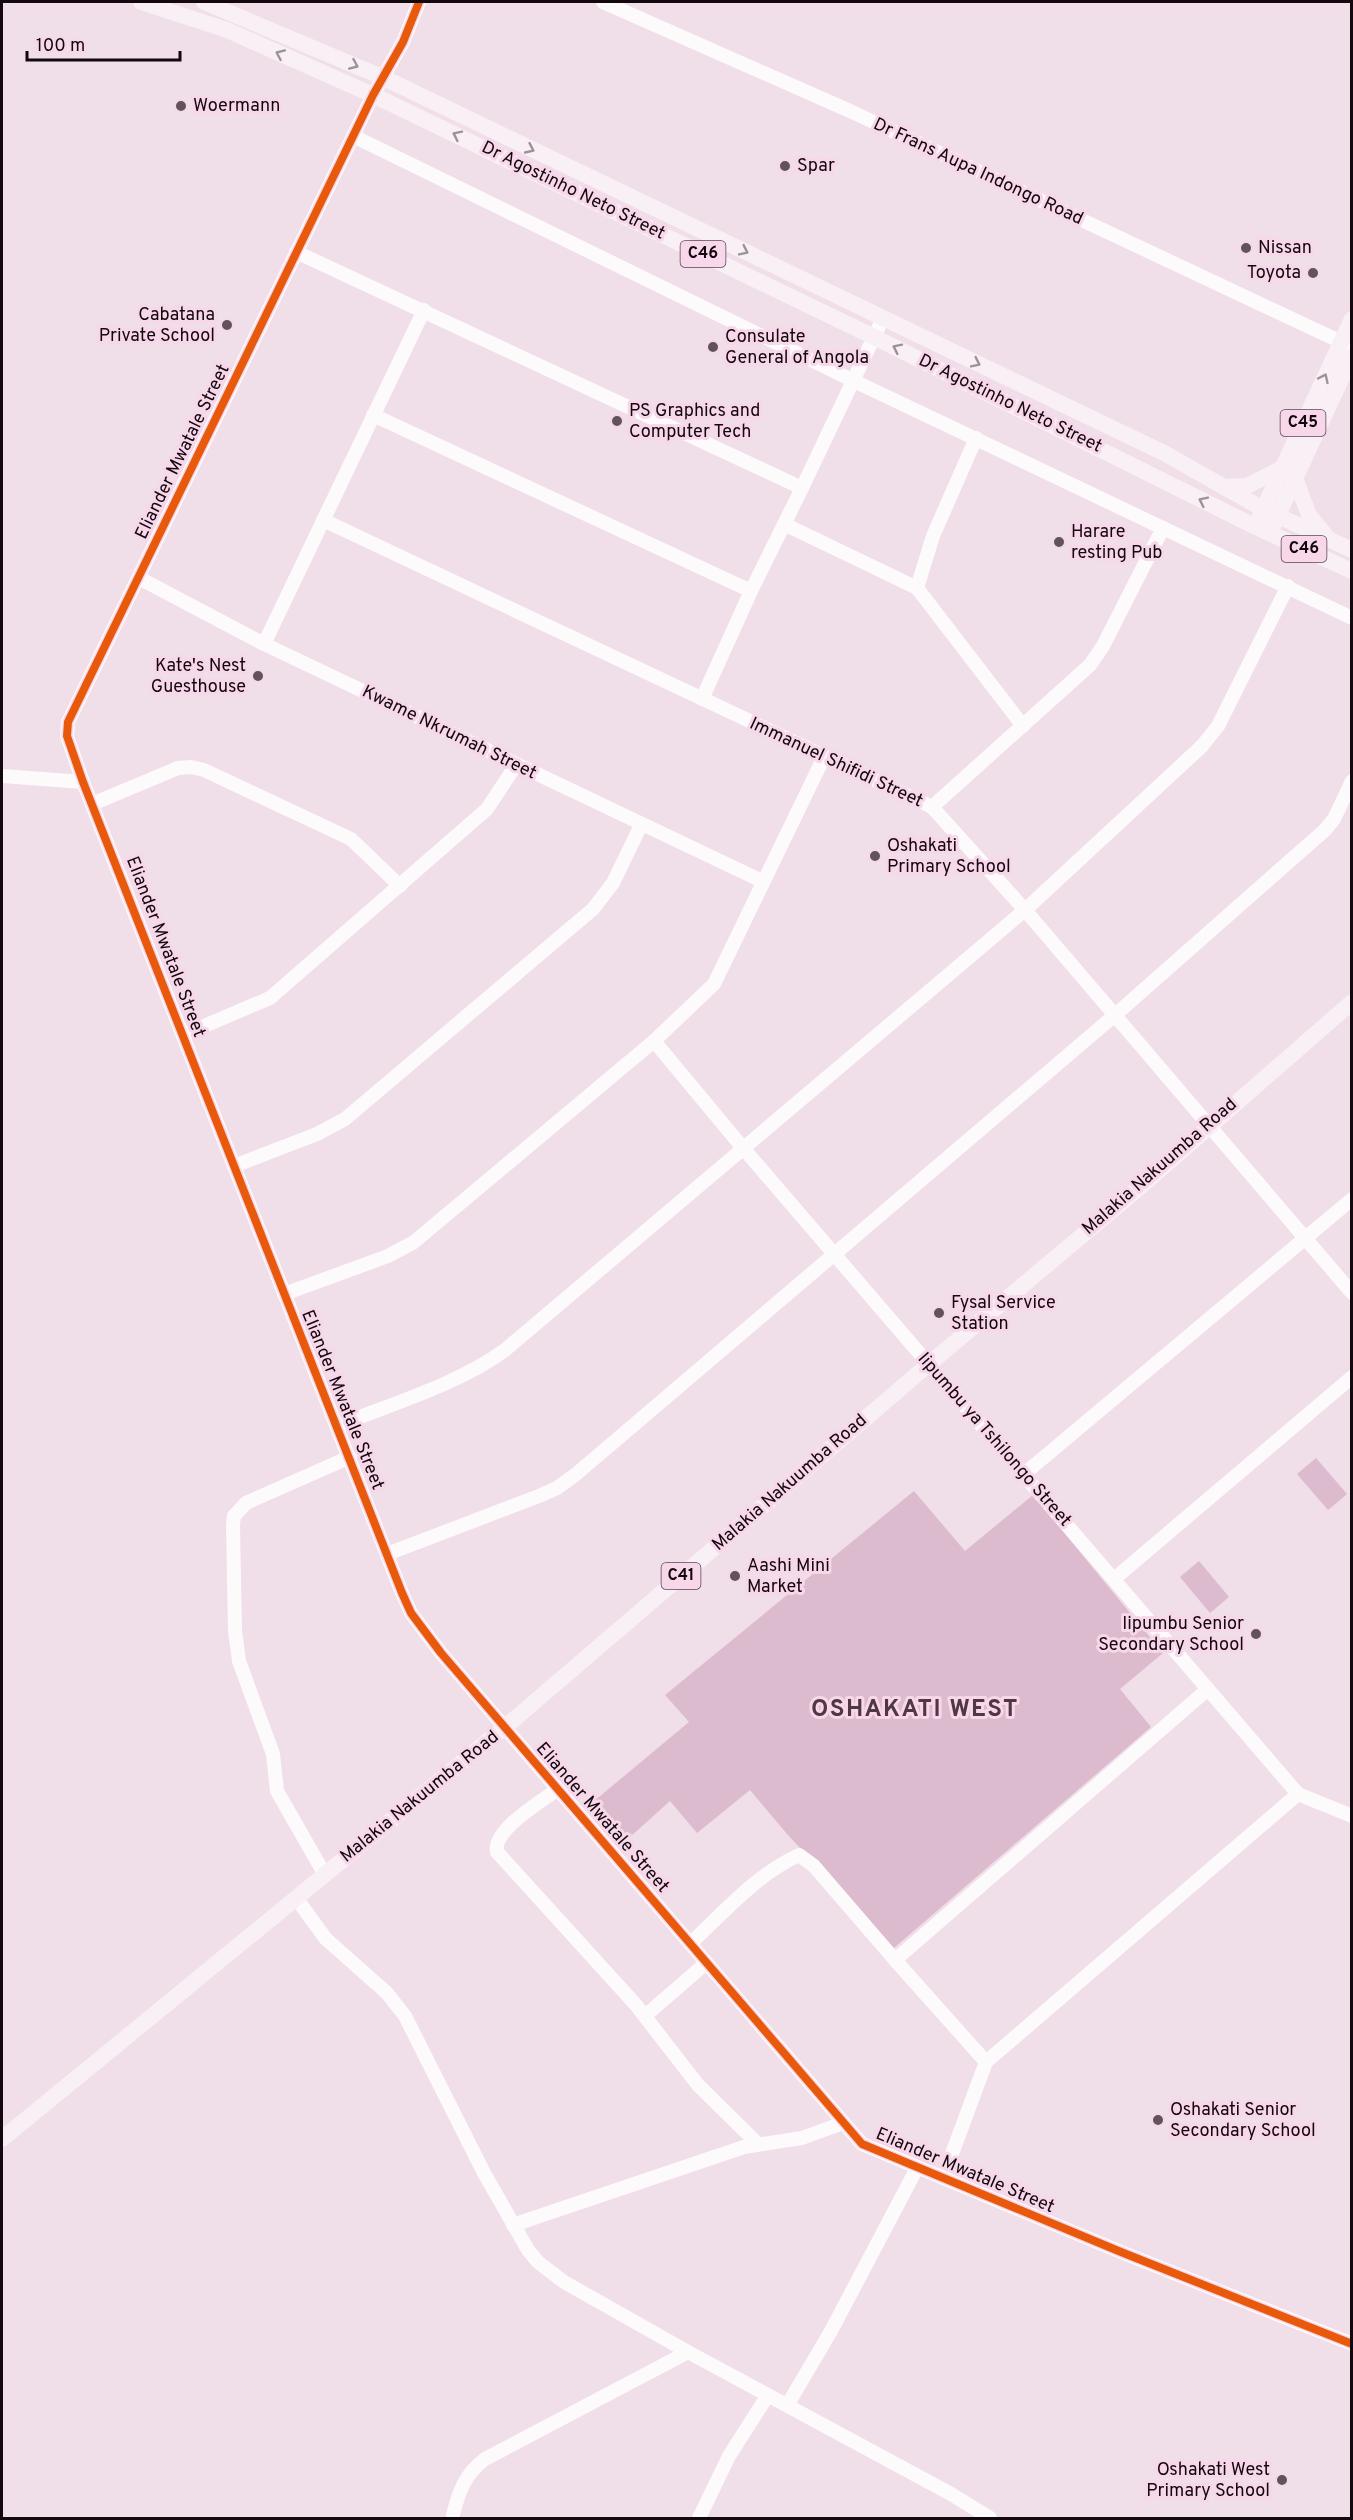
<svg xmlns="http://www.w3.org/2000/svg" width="1353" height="2520" font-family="Overpass,sans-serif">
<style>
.green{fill:#ddbbcf}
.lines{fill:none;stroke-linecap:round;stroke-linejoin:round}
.minor{stroke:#fdfafc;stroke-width:14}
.major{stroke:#f8f0f4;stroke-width:16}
.cycleway-casing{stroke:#f7d7e9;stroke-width:11}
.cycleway{stroke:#e8590c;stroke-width:8}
.oneway{stroke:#9c9398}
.poi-dot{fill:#60535a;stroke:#f7d7e9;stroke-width:2}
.labels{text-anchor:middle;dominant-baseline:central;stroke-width:6;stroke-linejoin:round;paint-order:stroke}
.shield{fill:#f7d7e9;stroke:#574650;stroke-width:1.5}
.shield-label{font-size:16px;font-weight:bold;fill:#12080e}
.poi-label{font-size:18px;fill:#12080e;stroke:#f7d7e9;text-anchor:start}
.street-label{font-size:18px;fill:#12080e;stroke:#f7d7e9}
.district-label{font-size:24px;font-weight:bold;letter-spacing:1.5px;fill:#503746;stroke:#f7d7e9}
</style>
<rect width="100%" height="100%" fill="#f0dee8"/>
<g class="green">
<path d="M1316,1458L1347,1494L1328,1510L1297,1474Z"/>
<path d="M914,1491L965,1551L1033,1495L1163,1653L1120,1689L1151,1727L894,1948L787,1834L750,1790L697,1833L670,1801L620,1846L587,1807L689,1722L665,1695Z"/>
<path d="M1199,1561L1229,1597L1210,1613L1180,1577Z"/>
</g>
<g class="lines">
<g class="minor">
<path d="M419,2L403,42L373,95L68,722L67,736L83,782L402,1593L411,1613L441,1653L862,2144L1121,2252L1352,2344"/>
<path d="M603,2L850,111L1352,347"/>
<path d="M353,136L854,381L1352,618"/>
<path d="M296,252L802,488L751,591L702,699"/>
<path d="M373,415L751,591"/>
<path d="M976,438L933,536L917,588L1023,726"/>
<path d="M802,488L883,318"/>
<path d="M323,520L932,807L1025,910L1352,1293"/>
<path d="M784,524L917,588"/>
<path d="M139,578L264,644L762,881"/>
<path d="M264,644L424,310"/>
<path d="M2,776L83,782"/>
<path d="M92,804L178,768L191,767L204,770L351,839L400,886"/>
<path d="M932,807L1090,665L1103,646L1163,528"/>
<path d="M183,1035L270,998L487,809L516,765"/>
<path d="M654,1041L743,1148L1298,1794L1352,1816"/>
<path d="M234,1166L317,1134L345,1119L593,909L613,883L641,825"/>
<path d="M284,1294L388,1256L414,1242L654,1041L714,984L824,757"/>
<path d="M337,1426C391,1404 459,1384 505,1350L1025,910L1202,746L1218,726L1288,586"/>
<path d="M1024,1474L1352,1199"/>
<path d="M387,1554L539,1496L557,1488L575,1475L1115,1015L1325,830L1334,819L1352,781"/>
<path d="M1114,1579L1352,1377"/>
<path d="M558,1789C542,1801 492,1830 497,1852L636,2005L698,2085L758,2144"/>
<path d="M325,1875L277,1791L273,1754L239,1661L235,1631L233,1525L234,1516L246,1503L350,1457"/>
<path d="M296,1898L326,1939L387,1993L405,2016L484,2173L528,2250L538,2262L564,2282L688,2352L951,2494L990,2518"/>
<path d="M690,1944C724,1912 756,1875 799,1855L814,1866L895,1960"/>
<path d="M645,2016L706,1963"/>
<path d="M986,2062L895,1960L1208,1689"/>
<path d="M943,2178L986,2062L1298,1794"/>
<path d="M513,2225L744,2147L802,2138L843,2123"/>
<path d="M788,2404L831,2331L917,2168"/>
<path d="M453,2515C459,2491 465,2474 485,2459L688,2352"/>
<path d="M699,2518L729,2456L768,2395"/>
</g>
<g class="major">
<path d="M141,2L227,30L373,95L874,337L1256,527L1352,571"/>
<path d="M204,2L382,77L1164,453L1263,509L1352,550"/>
<path d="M1295,478L1309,515L1327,537"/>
<path d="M1224,487L1247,486L1282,468"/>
<path d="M1259,518L1352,319"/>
<path d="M1274,524L1352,356"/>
<path d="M2,2139L505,1727L929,1364L1147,1181L1352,1002"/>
</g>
<defs>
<path id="cycleway" d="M419,2L403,42L373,95L68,722L67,736L83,782L402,1593L411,1613L441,1653L862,2144L1121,2252L1352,2344"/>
</defs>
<use href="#cycleway" class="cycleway-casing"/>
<use href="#cycleway" class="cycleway"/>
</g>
<defs><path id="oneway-chevron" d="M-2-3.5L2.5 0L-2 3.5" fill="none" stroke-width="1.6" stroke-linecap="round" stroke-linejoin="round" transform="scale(1.5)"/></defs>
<g class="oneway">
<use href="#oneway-chevron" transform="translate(280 54) rotate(-156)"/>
<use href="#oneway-chevron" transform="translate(354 65) rotate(24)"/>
<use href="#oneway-chevron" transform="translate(457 135) rotate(-154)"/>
<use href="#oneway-chevron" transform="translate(530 149) rotate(25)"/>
<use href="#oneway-chevron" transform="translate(744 251) rotate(26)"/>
<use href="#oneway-chevron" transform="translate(897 348) rotate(-154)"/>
<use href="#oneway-chevron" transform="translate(976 363) rotate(26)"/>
<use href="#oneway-chevron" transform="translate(1324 378) rotate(-65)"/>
<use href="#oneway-chevron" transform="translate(1203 501) rotate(-154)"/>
</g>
<g class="poi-dot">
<circle cx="181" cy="106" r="6"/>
<circle cx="785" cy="166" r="6"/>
<circle cx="1246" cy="248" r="6"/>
<circle cx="1313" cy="273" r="6"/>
<circle cx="227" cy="325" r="6"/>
<circle cx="713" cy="347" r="6"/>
<circle cx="617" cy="421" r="6"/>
<circle cx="1059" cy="542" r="6"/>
<circle cx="258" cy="676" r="6"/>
<circle cx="875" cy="856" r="6"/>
<circle cx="939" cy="1313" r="6"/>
<circle cx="735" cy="1576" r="6"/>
<circle cx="1256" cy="1634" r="6"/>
<circle cx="1158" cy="2120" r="6"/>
<circle cx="1282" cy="2480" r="6"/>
</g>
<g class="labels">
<g class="shield">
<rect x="680.5" y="241" width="45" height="26" rx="4.5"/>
<rect x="1280.5" y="410" width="45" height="26" rx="4.5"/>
<rect x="1281.5" y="536" width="45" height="26" rx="4.5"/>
<rect x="661.5" y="1563" width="39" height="26" rx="4.5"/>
</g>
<g class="shield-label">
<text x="703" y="254">C46</text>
<text x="1303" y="423">C45</text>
<text x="1304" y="549">C46</text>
<text x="681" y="1576">C41</text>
</g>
<g class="poi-label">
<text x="193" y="106">Woermann</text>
<text x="797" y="166">Spar</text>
<text x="1258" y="248">Nissan</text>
<text x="1301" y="273" text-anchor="end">Toyota</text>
<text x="215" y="315" text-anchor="end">Cabatana<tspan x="215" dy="21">Private School</tspan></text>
<text x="725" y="337">Consulate<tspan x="725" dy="21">General of Angola</tspan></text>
<text x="629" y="411">PS Graphics and<tspan x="629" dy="21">Computer Tech</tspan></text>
<text x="1071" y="532">Harare<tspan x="1071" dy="21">resting Pub</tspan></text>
<text x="246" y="666" text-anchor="end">Kate's Nest<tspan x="246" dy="21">Guesthouse</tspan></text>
<text x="887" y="846">Oshakati<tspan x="887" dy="21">Primary School</tspan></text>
<text x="951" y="1303">Fysal Service<tspan x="951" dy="21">Station</tspan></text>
<text x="747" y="1566">Aashi Mini<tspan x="747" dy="21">Market</tspan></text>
<text x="1244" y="1624" text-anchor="end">Iipumbu Senior<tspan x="1244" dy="21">Secondary School</tspan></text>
<text x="1170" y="2110">Oshakati Senior<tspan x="1170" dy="21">Secondary School</tspan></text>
<text x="1270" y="2470" text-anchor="end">Oshakati West<tspan x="1270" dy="21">Primary School</tspan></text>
</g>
<g class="street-label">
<text transform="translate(978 172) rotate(25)">Dr Frans Aupa Indongo Road</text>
<text transform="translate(573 191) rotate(26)">Dr Agostinho Neto Street</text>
<text transform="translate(1010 404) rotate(26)">Dr Agostinho Neto Street</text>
<text transform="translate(183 452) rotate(-64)">Eliander Mwatale Street</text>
<text transform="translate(449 733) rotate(26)">Kwame Nkrumah Street</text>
<text transform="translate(836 763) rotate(25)">Immanuel Shifidi Street</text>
<text transform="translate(165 947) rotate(69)">Eliander Mwatale Street</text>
<text transform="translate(1160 1167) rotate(-41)">Malakia Nakuumba Road</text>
<text transform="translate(342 1400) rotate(68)">Eliander Mwatale Street</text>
<text transform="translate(994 1440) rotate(49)">Iipumbu ya Tshilongo Street</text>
<text transform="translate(790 1483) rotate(-41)">Malakia Nakuumba Road</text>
<text transform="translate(420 1797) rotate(-39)">Malakia Nakuumba Road</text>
<text transform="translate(602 1818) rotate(49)">Eliander Mwatale Street</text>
<text transform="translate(965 2171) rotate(23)">Eliander Mwatale Street</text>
</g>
<g class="district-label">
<text x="915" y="1710">OSHAKATI WEST</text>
</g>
</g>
<rect width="1353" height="2520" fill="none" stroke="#12080e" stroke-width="6"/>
<path d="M27 51v9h153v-9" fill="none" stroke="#12080e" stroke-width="3"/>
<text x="36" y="51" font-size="18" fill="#12080e" stroke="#f7d7e9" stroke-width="4.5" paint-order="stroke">100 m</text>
</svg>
